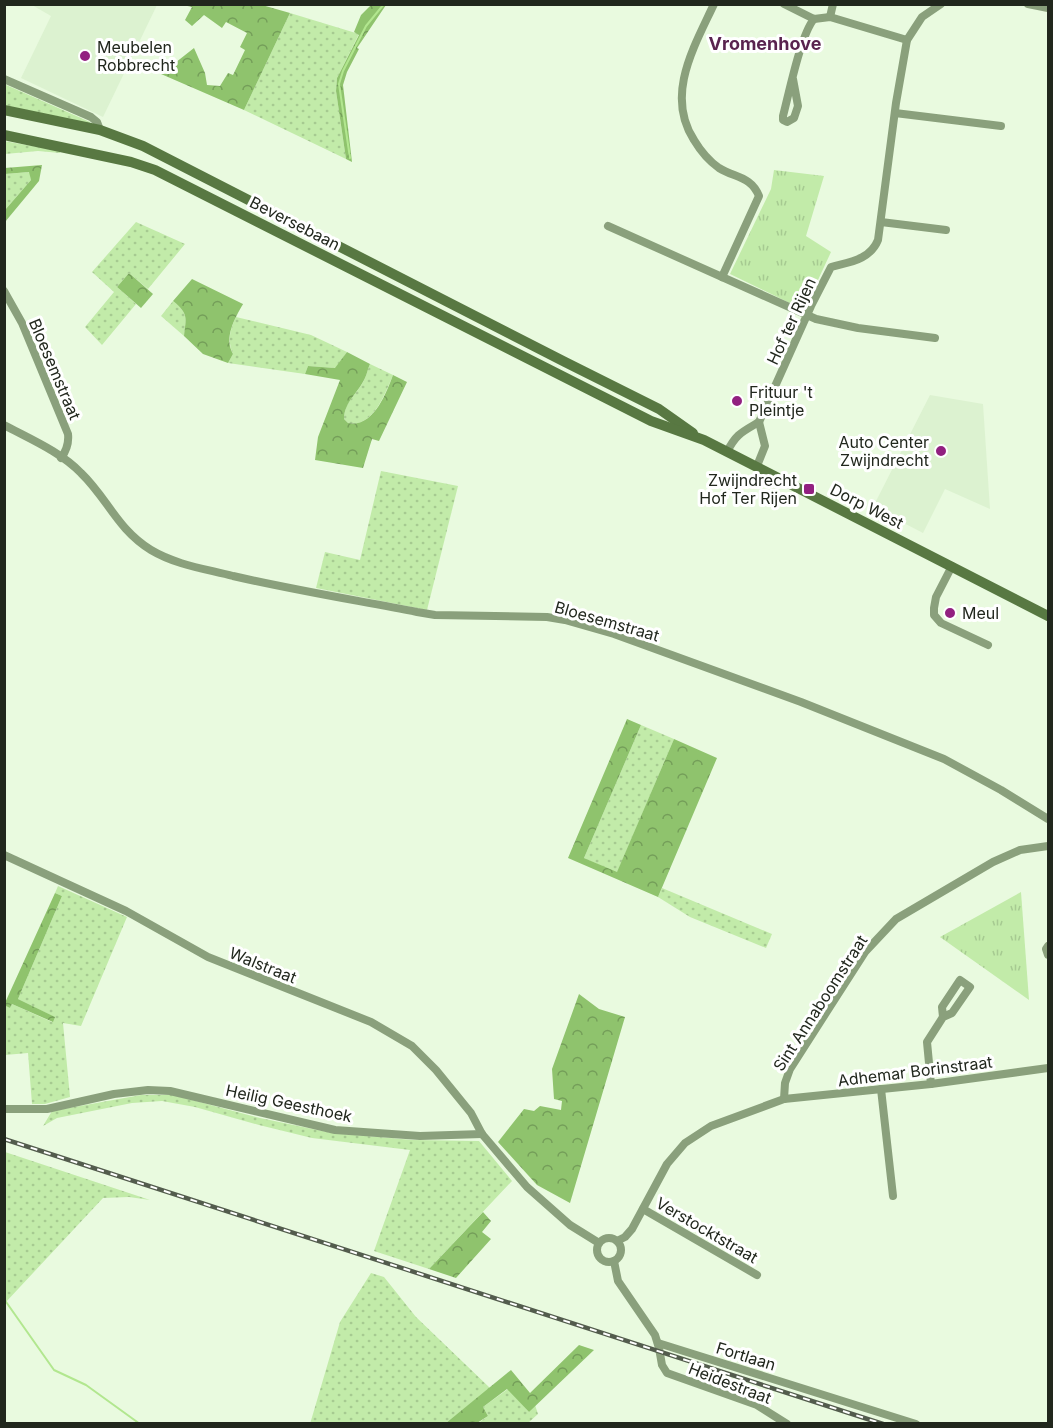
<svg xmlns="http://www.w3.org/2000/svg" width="1053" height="1428" font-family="Inter,sans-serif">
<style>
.built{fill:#dcf2d0}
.grass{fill:url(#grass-dots)}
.forest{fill:url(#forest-crowns)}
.park{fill:url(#park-tufts)}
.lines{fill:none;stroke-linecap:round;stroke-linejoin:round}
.stream{stroke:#b2e78f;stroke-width:2}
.minor{stroke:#8aa07c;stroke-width:8}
.secondary{stroke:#587842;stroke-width:10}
.rail-casing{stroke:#535c4d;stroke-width:4.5}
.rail{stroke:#fff;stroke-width:2;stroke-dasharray:7;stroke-linecap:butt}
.poi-dot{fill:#922080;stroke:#fff;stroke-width:2}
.labels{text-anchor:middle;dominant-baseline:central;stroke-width:6;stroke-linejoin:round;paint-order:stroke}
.poi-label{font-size:16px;fill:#21271d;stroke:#fff;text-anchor:start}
.street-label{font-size:16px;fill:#21271d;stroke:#fff}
.neighbourhood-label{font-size:18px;font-weight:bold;fill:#59234f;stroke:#fff}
</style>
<defs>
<pattern id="grass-dots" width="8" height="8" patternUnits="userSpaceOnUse" patternTransform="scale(1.5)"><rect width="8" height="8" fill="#c2eba9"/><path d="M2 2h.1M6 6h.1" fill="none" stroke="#a6ca91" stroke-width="1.8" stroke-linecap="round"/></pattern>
<pattern id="forest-crowns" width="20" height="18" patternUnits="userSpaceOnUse" patternTransform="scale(1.5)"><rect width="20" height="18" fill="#8fc36d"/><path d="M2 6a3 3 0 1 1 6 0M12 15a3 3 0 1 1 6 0" fill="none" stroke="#749e59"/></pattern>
<pattern id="park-tufts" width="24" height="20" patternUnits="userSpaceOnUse" patternTransform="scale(1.5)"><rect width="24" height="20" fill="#c2eba9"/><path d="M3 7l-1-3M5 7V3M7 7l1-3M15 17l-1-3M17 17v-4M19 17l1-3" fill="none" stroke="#a6ca91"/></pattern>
</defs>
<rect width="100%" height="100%" fill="#e9fadf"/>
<g class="built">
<path d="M32,5H157L103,117L21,78L51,16Z"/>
<path d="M930,395L983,404L990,509L945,489L923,533L873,507Z"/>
</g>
<g class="grass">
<path d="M290,13L359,34L337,78L336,91L346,159L244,110Z"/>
<path d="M4,84L90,122V125L5,108Z"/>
<path d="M4,141L60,151V153L38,151L5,154Z"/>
<path d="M30,172L31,180L5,210V174Z"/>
<path d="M136,222L185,244L148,289L129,273L117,287L136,304L102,345L85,327L114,292L92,272Z"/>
<path d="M173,301C189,314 186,318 184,336L161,316Z"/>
<path d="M236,317L311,335L347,352L336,368L308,366L305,374L228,363L233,354C227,341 230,329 236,317Z"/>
<path d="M370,364L393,375C385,394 373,428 348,423L344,419C344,401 359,393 365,378C367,374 368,368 370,364Z"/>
<path d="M381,471L458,486L427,610L316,588L325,552L360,560Z"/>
<path d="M641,725L674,739L617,873L584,858Z"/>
<path d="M58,886L127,917L81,1026L63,1023L70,1097L45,1104H32L28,1053L5,1055V1005L10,1008L12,1004L52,1022L54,1017L18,999L62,896L55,893Z"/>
<path d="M662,888L772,934L766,948L690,917L658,897Z"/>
<path d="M141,1095H173L260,1118L332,1133L413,1140L479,1141L512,1181L429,1269L374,1251L410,1150L312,1138L259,1125L195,1107L162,1101L132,1103L57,1118L43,1126L52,1111Z"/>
<path d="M5,1152L150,1200L129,1197L103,1198L5,1303Z"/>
<path d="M371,1273L384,1277L416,1317L490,1388L446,1423L310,1424L340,1322Z"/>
<path d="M508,1389L529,1412L535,1405L538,1414L528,1423L477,1424L488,1416L483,1407Z"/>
</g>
<g class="forest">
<path d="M183,5H262L290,13L244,110L161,74L194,48L205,73L207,85L220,86L228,73L233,75L245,50L240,47L247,33L226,22L222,28L204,15L192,26L185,20L192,7Z"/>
<path d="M371,5H386L357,48L359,49L347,72L343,85L352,162L346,159L336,91L337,78L359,35L354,32L361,15Z"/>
<path d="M42,165L39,181L5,222V210L31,180L29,172L5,174V168Z"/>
<path d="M129,273L153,294L141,308L117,287Z"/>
<path d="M192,279L243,304C234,320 224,337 233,354L228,363L203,354L184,336C186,318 189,314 173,301Z"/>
<path d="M347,352L370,364C368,368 367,374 365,378C359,392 344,402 344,419L348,423C373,428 386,394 393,375L407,382L379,441L372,439L363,468L315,460L318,437L340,380L305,374L308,366L335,368Z"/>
<path d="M627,719L641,725L584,858L617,872L674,739L717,758L658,897L568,858Z"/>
<path d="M55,893L62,896L18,999L55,1017L53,1022L12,1004L10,1008L4,1005Z"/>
<path d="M579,994L599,1009L625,1017L570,1203L537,1185L498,1142L524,1109L534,1111L540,1106L561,1110L562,1101L554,1099L552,1069Z"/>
<path d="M483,1212L491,1221L482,1232L491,1239L456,1278L429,1269Z"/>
<path d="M579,1345L594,1350L529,1412L507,1389L483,1407L488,1416L477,1423H446L511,1370L530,1393Z"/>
</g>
<g class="park">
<path d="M774,170L824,176L806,236L831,252L804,310L730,274L771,189Z"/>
<path d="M1021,892L1029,1000L940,937Z"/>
</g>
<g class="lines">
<g class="stream">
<path d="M350,158L339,84L343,71L366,26L384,4"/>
<path d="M4,1299L54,1370L86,1385L140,1424"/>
</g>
<g class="minor">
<path d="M714,4C694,47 665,95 694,140C700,150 709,161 719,168C735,178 751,176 759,196L722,277"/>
<path d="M784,4L814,19L830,17L907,40"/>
<path d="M1028,4L1048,8"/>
<path d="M830,17L833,4"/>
<path d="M4,79L91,117L97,122L100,130"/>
<path d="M793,79L798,106L794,118L787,122L783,120V116C789,93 801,34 814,19"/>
<path d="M895,113L1001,126"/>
<path d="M881,222L946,230"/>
<path d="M608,226L816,319L858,328L935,338"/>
<path d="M4,291L22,323L68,434C69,443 67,450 61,458"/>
<path d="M4,425C30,439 61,452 81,473C108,499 117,529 151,550C176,565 206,569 233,576C294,590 355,600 417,612L435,615L547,617L565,620L614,634L801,702L944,759L1001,790L1048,819"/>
<path d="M727,452C736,434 742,432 759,422"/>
<path d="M757,466L765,446L759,422L811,306L831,267C849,262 870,260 878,240L896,103L907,40L922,17L941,4"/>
<path d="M952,566L936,597L934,608V615L941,623L988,645"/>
<path d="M4,855L126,911L208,957L371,1022L412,1046L436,1070L471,1113L482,1134L527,1187L570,1225L599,1243"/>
<path d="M1048,946L1046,949L1048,955"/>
<path d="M931,1084L927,1042L943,1017L952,1013L970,987L960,980L942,1007L943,1017"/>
<path d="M881,1089L893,1196"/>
<path d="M784,1099L785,1083L790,1069L865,952L896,919L993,862L1020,850L1048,846"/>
<path d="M4,1109H47L114,1094L148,1090L170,1091L335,1130L420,1136L482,1134"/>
<path d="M643,1209L757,1275"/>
<circle cx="609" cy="1250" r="12"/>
<path d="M617,1241L625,1237L632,1229L667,1164L685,1143L711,1126L784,1099L931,1084L1048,1068"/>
<path d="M614,1261L618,1281L655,1335L659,1348L662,1365L667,1373L757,1405L787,1424"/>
<path d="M658,1343L916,1424"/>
</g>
<g class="secondary">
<path d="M4,110L100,130L143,146L565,362L659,409L693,433"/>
<path d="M4,135L131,162L155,170L651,421L704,440L1048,616"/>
</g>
<defs>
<path id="rail" d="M4,1139L883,1424"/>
</defs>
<use href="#rail" class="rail-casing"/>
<use href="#rail" class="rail"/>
</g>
<g class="poi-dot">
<circle cx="85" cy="56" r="6"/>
<circle cx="737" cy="401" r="6"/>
<circle cx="941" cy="451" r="6"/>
<rect x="803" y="483" width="12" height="12" rx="3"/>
<circle cx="950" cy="613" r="6"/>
</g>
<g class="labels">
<g class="poi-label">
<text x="97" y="47">Meubelen<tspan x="97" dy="18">Robbrecht</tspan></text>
<text x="749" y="392">Frituur 't<tspan x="749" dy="18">Pleintje</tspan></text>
<text x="929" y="442" text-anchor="end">Auto Center<tspan x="929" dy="18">Zwijndrecht</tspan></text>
<text x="797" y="480" text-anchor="end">Zwijndrecht<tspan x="797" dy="18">Hof Ter Rijen</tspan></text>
<text x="962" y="613">Meul</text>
</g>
<g class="street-label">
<text transform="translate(295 223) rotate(27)">Beversebaan</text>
<text transform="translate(791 321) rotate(-65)">Hof ter Rijen</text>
<text transform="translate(55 369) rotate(67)">Bloesemstraat</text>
<text transform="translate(867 506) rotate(27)">Dorp West</text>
<text transform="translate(607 621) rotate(16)">Bloesemstraat</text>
<text transform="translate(263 965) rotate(22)">Walstraat</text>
<text transform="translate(820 1003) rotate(-57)">Sint Annaboomstraat</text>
<text transform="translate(915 1071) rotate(-7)">Adhemar Borinstraat</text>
<text transform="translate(289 1103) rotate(12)">Heilig Geesthoek</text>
<text transform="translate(707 1230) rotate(30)">Verstocktstraat</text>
<text transform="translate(746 1356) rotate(17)">Fortlaan</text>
<text transform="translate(730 1383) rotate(21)">Heidestraat</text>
</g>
<g class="neighbourhood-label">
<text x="765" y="43">Vromenhove</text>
</g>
</g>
<rect width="1053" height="1428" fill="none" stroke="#21271d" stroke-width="12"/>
</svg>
